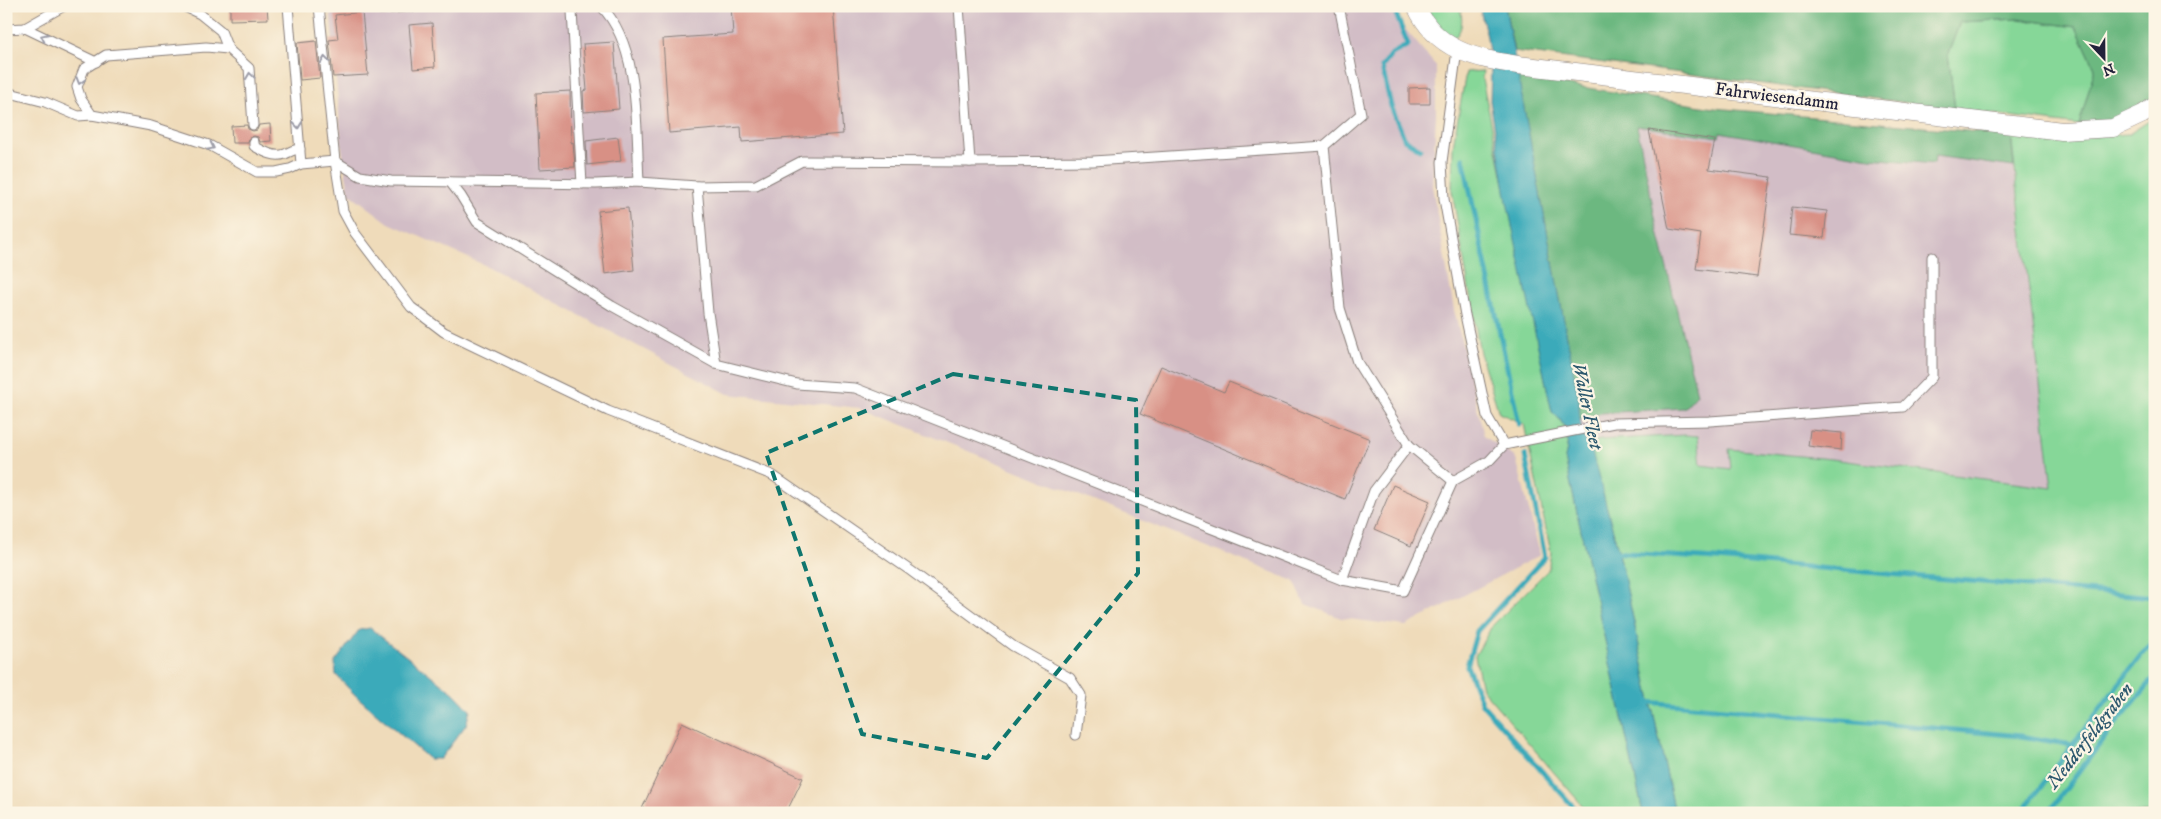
<svg xmlns="http://www.w3.org/2000/svg" width="2161" height="819" font-family="'IM FELL DW Pica',serif">
<style>
.industrial{fill:#d2bdc6}
.green{fill:#86d798;stroke:#547c6a}
.forest{fill:#6cb880;stroke:#476d5e}
.water{fill:#3baaba;stroke:#2e667a}
.lines{fill:none;stroke-linecap:round;stroke-linejoin:round}
.stream{stroke:#3baaba;stroke-width:5}
.building{fill:#d89085}
.lane-casing{stroke:#887e7a;stroke-width:11}
.street-casing{stroke:#887e7a;stroke-width:19}
.lane{stroke:#fff;stroke-width:9}
.street{stroke:#fff;stroke-width:18}
.oneway{stroke:#9c9ca7}
.marked{fill:none;stroke:#0f766e;stroke-width:4;stroke-dasharray:10 6;stroke-linejoin:round}
.labels{text-anchor:middle;dominant-baseline:central;stroke-width:4.5;stroke-linejoin:round;paint-order:stroke}
.street-label{font-size:18px;fill:#22223b;stroke:#fcf5e5}
.water-label{font-size:19px;font-style:italic;fill:#2c586e;stroke:#fcf5e5}
</style>
<rect width="100%" height="100%" fill="#fcf5e5"/>
<filter id="ink" filterUnits="userSpaceOnUse"><feTurbulence type="fractalNoise" baseFrequency=".02" numOctaves="2"/><feDisplacementMap in="SourceGraphic" scale="10" xChannelSelector="R" yChannelSelector="G"/><feConvolveMatrix kernelMatrix="1 2 1 2 8 2 1 2 1" color-interpolation-filters="sRGB"/></filter>
<filter id="wash" filterUnits="userSpaceOnUse"><feTurbulence type="fractalNoise" baseFrequency=".0096" numOctaves="4" result="noise"/><feDisplacementMap in="SourceGraphic" scale="20" xChannelSelector="R" yChannelSelector="G"/><feGaussianBlur stdDeviation="1.12" result="paint"/><feColorMatrix in="noise" values="0 0 0 0 0 0 0 0 0 0 0 0 0 0 0 0 0 1.4 0 .05"/><feComposite in="paint" operator="in"/></filter>
<g filter="url(#wash)">
<rect width="100%" height="100%" fill="#efdbba"/>
<g class="industrial">
<path d="M330,6H1386L1436,66V116L1432,186L1454,310L1484,436L1516,458L1540,555L1406,626L1341,618L1305,604L1294,581L860,408L728,394L489,267L389,223L349,193L342,149Z"/>
<path d="M1637,126L1719,137L1720,132L1934,164V156L2014,167L2052,488L1831,459L1729,449L1731,469L1700,465L1697,436L1685,435L1600,440L1587,445L1579,420L1601,413L1684,408L1657,227Z"/>
</g>
<g class="green">
<path d="M1426,6H1460C1462,17 1464,29 1455,37C1441,36 1432,18 1426,6Z"/>
<path d="M2018,19L2076,27L2095,68L2079,125L1955,109L1948,54L1960,22Z"/>
<path d="M1483,71L1482,79L1552,412C1568,425 1570,439 1565,458L1643,813H1589L1482,689L1475,656L1492,626L1548,570L1551,553L1524,424L1499,413L1480,353L1452,191L1453,146L1466,72Z"/>
<path d="M2155,117V813H1675L1619,553L1595,466L1587,445L1600,440L1685,435L1698,436L1701,465L1731,469L1729,449L1831,459L2052,488L2011,135L2078,137L2129,134Z"/>
</g>
<g class="forest">
<path d="M1505,6H2155V98L2125,119L2079,125L2095,68L2076,27L2018,19L1960,22L1948,54L1955,109L1514,51Z"/>
<path d="M1518,77L1714,108L2011,135L2014,167L1935,156L1934,164L1870,158L1720,132L1719,137L1637,126L1657,227L1697,394L1684,408L1601,413L1579,420V401Z"/>
</g>
<g class="water">
<path d="M1479,6H1505L1579,401C1579,419 1581,437 1592,452L1619,553L1675,813H1643L1565,458C1570,439 1568,425 1552,412L1507,202L1490,101L1491,69L1487,37Z"/>
<path d="M370,628L454,693L470,710L466,725L440,759H429L355,695L336,675L335,662L359,630Z"/>
</g>
<g class="lines">
<g class="stream">
<path d="M1393,6L1408,45L1392,54L1382,67L1391,106L1405,140L1420,149"/>
<path d="M1463,158L1519,424"/>
<path d="M1525,455L1545,557L1477,631L1467,666L1482,704L1579,813"/>
<path d="M1612,552L1716,559L2155,597"/>
<path d="M1647,702L2021,736L2072,745"/>
<path d="M2021,813L2141,655L2155,642"/>
<path d="M2048,813L2108,733L2155,677"/>
</g>
</g>
<g id="blocks">
<g class="building">
<path d="M230,6H267L268,19L230,20Z"/>
<path d="M731,6H833L843,134L742,142L741,127L669,133L663,39L733,34Z"/>
<path d="M362,12L368,75L333,77L329,40L338,39L335,15Z"/>
<path d="M432,23L435,67L413,69L409,25Z"/>
<path d="M316,41L320,78L300,80L297,43Z"/>
<path d="M614,42L619,109L584,112L583,91L587,90L583,44Z"/>
<path d="M1430,87V104H1409V88Z"/>
<path d="M570,91L571,143L573,142L575,167L540,169L536,93Z"/>
<path d="M270,124L271,141L260,142L258,137L254,136L249,138L248,143H232L231,126L247,125L248,129L253,131L257,130L259,125Z"/>
<path d="M1649,130L1715,140L1709,169L1771,177L1757,277L1696,269L1701,234L1669,229Z"/>
<path d="M618,137L621,161L587,165L586,141Z"/>
<path d="M1792,207L1827,211L1824,238L1789,235Z"/>
<path d="M628,208L634,270L605,274L598,211Z"/>
<path d="M1161,366L1224,392L1229,382L1370,439L1345,499L1140,414Z"/>
<path d="M1810,430L1842,433L1841,450L1808,446Z"/>
<path d="M1393,485L1430,501L1411,546L1374,530Z"/>
<path d="M682,722L803,778L786,813H640Z"/>
</g>
</g>
</g>
<g filter="url(#ink)">
<use href="#blocks" fill-opacity="0" stroke="#887e7a" stroke-width="1"/>
<g class="lines">
<defs>
<g id="lane">
<path d="M183,6L200,14L221,31L228,49"/>
<path d="M288,6L301,164"/>
<path d="M319,6L335,161L343,211L355,233L411,307L444,332L608,411L772,475L911,571L1013,646L1070,678L1081,695L1076,735"/>
<path d="M569,6L572,11L582,184"/>
<path d="M601,6C641,47 636,128 639,182"/>
<path d="M1339,6L1361,114L1324,146L1340,308L1357,362L1409,445L1453,481"/>
<path d="M381,9L419,6"/>
<path d="M25,28L96,62"/>
<path d="M6,29L25,28L64,6"/>
<path d="M1457,50L1442,162L1444,199L1465,315L1487,416L1504,445L1614,423L1710,421L1903,407L1932,377V257"/>
<path d="M6,92L45,102L78,116L92,115"/>
<path d="M253,125L249,68L228,49L206,47L106,55L84,69L77,87L81,99L92,115L151,126L209,145L257,172H276L290,169L301,164L335,161L360,176L391,181L596,184L639,182L697,186L708,313L716,364"/>
<path d="M254,142V146C263,151 274,158 285,154C290,152 294,149 300,149"/>
<path d="M970,162L1093,161L1324,146"/>
<path d="M450,182L461,196L477,222L612,306L716,364L797,384L855,388L1342,580L1403,591L1453,481L1489,461L1504,445"/>
<path d="M697,186L756,185L802,161L970,162L959,6"/>
<path d="M1342,580L1374,491L1409,445"/>
</g>
<path id="street" d="M1416,6C1436,51 1475,58 1518,65L2062,131L2113,128L2143,114L2155,106"/>
</defs>
<use href="#lane" class="lane-casing"/>
<use href="#street" class="street-casing"/>
<use href="#lane" class="lane"/>
<use href="#street" class="street"/>
</g>
<defs><path id="oneway-chevron" d="M-2-3.5L2.5 0L-2 3.5" fill="none" stroke-width="1.6" stroke-linecap="round" stroke-linejoin="round" transform="scale(1.25)"/></defs>
<g class="oneway">
<use href="#oneway-chevron" transform="translate(44 37) rotate(-154)"/>
<use href="#oneway-chevron" transform="translate(325 60) rotate(-96)"/>
<use href="#oneway-chevron" transform="translate(250 76) rotate(-98)"/>
<use href="#oneway-chevron" transform="translate(80 81) rotate(107)"/>
<use href="#oneway-chevron" transform="translate(298 125) rotate(84)"/>
<use href="#oneway-chevron" transform="translate(211 147) rotate(26)"/>
</g>
</g>
<path class="marked" d="M953,374L1136,400L1138,573L987,758L862,734L766,453Z"/>
<g class="labels">
<g class="street-label">
<text transform="translate(1777 97) rotate(7)">Fahrwiesendamm</text>
</g>
<g class="water-label">
<text transform="translate(1587 406) rotate(78)">Waller Fleet</text>
<text transform="translate(2090 736) rotate(-52)">Nedderfeldgraben</text>
</g>
</g>
<rect width="2161" height="819" fill="none" stroke="#fcf5e5" stroke-width="25"/>
<g transform="translate(2104 58) rotate(158)" stroke="#fcf5e5" stroke-width="4" paint-order="stroke">
<path d="M0-4L9 19L0 12L-9 19Z" fill="#22223b"/>
<text y="-8" font-size="14" font-weight="bold" text-anchor="middle" fill="#22223b">N</text>
</g>
</svg>
